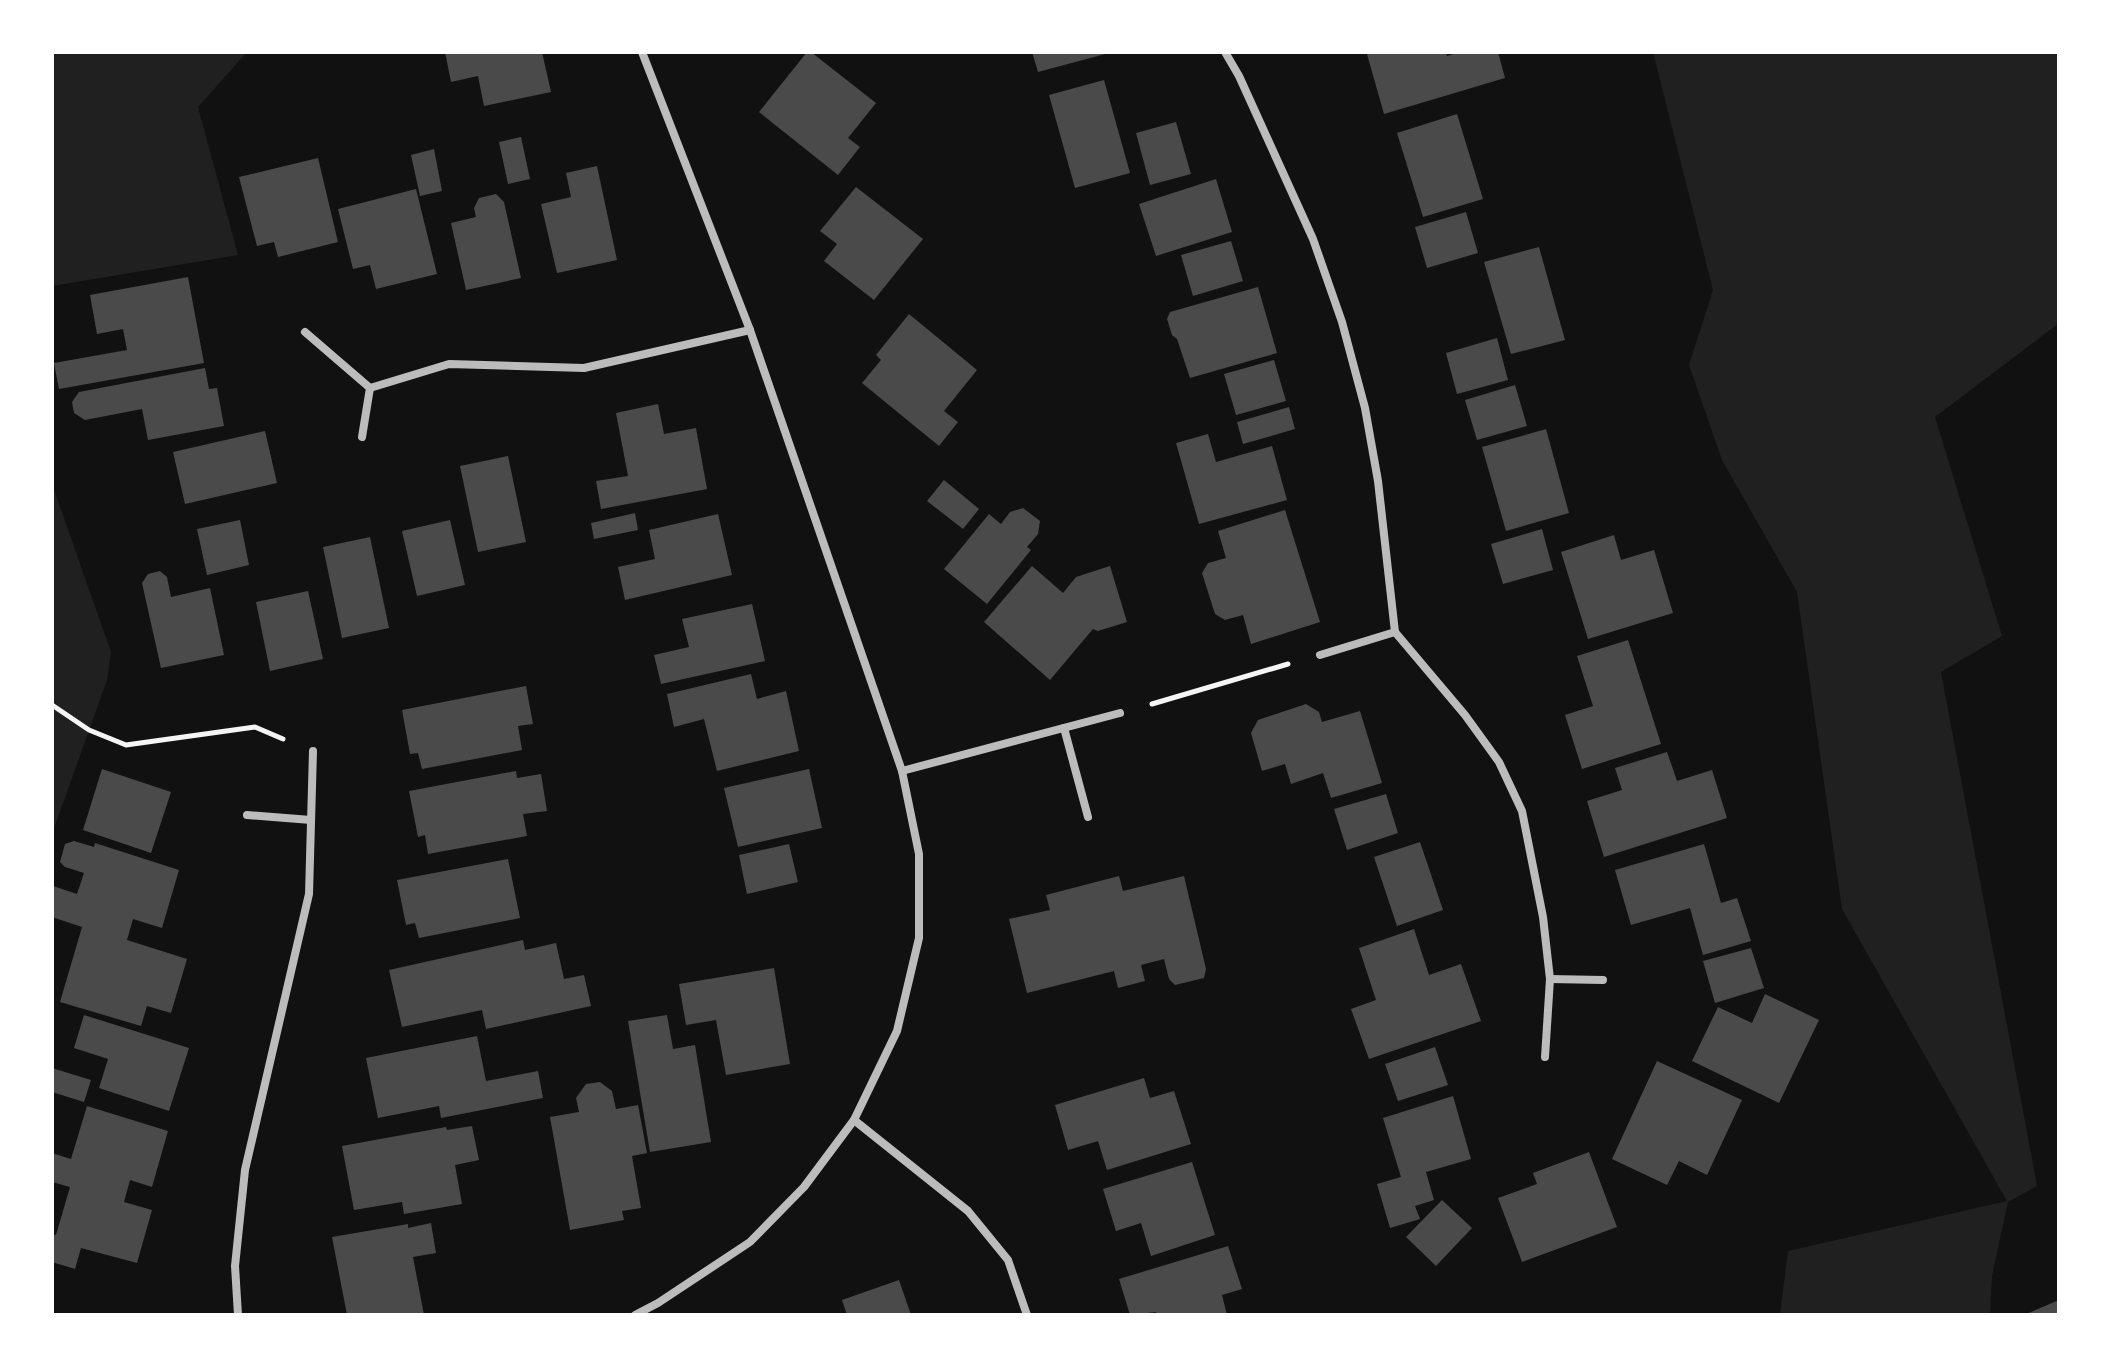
<svg xmlns="http://www.w3.org/2000/svg" width="2111" height="1367" font-family="'Alegreya Sans',sans-serif">
<style>
.green{fill:#202020}
.building{fill:#4a4a4a}
.lines{fill:none;stroke-linecap:round;stroke-linejoin:round}
.path{stroke:#f5f5f5;stroke-width:5}
.minor{stroke:#bcbcbc;stroke-width:8}
</style>
<rect width="100%" height="100%" fill="#111"/>
<g class="green">
<path d="M52,52H247L198,107L238,255L52,286Z"/>
<path d="M1653,52H2059V323L1935,417L2002,636L1941,672L2037,1186L2008,1202L1992,1276L1990,1315H1780L1788,1251L2007,1201L1842,909L1797,592L1722,460L1689,365L1713,290Z"/>
<path d="M52,484L111,652L107,680L52,834Z"/>
</g>
<g class="building">
<path d="M445,52H542L551,92L484,106L478,76L451,82Z"/>
<path d="M807,52H811L876,103L848,138L860,147L838,175L759,112Z"/>
<path d="M1032,52H1109V53L1038,72Z"/>
<path d="M1375,52H1446L1447,56L1460,52H1498L1505,78L1384,114L1367,54Z"/>
<path d="M1104,80L1130,173L1075,188L1049,95Z"/>
<path d="M1457,114L1483,199L1423,217L1397,133Z"/>
<path d="M1176,122L1191,174L1150,185L1136,133Z"/>
<path d="M521,137L530,179L508,184L499,142Z"/>
<path d="M434,149L442,191L420,196L411,155Z"/>
<path d="M318,158L338,242L278,257L274,242L257,246L239,177Z"/>
<path d="M597,166L617,260L557,273L541,204L571,197L566,173Z"/>
<path d="M1216,179L1232,232L1156,256L1139,204Z"/>
<path d="M856,187L923,239L874,300L824,261L837,244L820,231Z"/>
<path d="M416,189L437,274L376,289L370,265L353,269L338,209Z"/>
<path d="M496,194L504,202L521,278L466,290L451,223L476,217L474,208L479,198Z"/>
<path d="M1466,212L1478,253L1427,268L1415,227Z"/>
<path d="M1231,241L1243,281L1193,296L1181,255Z"/>
<path d="M1539,247L1565,340L1511,354L1484,262Z"/>
<path d="M188,277L204,363L59,389L54,363L127,350L123,329L97,334L90,295Z"/>
<path d="M1258,287L1277,353L1190,378L1177,339L1172,335L1167,319L1170,312Z"/>
<path d="M909,314L977,370L944,411L958,422L939,446L862,383L881,360L876,355Z"/>
<path d="M1497,338L1508,380L1457,394L1446,353Z"/>
<path d="M1274,360L1286,401L1236,415L1224,374Z"/>
<path d="M205,368L209,389L217,388L224,426L148,440L142,409L85,420L74,413L72,402L79,392Z"/>
<path d="M1515,385L1527,426L1477,440L1465,400Z"/>
<path d="M658,404L664,434L696,428L707,489L601,509L596,481L628,476L616,413Z"/>
<path d="M1289,407L1295,429L1243,444L1237,422Z"/>
<path d="M1546,429L1569,513L1506,531L1482,447Z"/>
<path d="M265,431L277,483L185,504L173,452Z"/>
<path d="M1208,434L1216,462L1272,446L1287,500L1199,524L1176,443Z"/>
<path d="M508,456L526,542L478,552L460,466Z"/>
<path d="M944,480L979,509L963,529L927,501Z"/>
<path d="M1023,508L1040,521L1038,534L1027,547L1031,550L987,604L944,569L989,514L1001,524L1010,512Z"/>
<path d="M1285,510L1320,622L1251,644L1243,615L1225,620L1215,614L1202,573L1208,563L1226,558L1218,531Z"/>
<path d="M635,513L638,530L594,539L591,523Z"/>
<path d="M718,514L732,575L625,600L618,567L655,559L649,530Z"/>
<path d="M240,520L249,565L207,575L197,529Z"/>
<path d="M450,520L465,585L417,596L402,531Z"/>
<path d="M1542,529L1553,570L1503,584L1491,544Z"/>
<path d="M1614,535L1621,560L1654,550L1673,613L1588,639L1561,552Z"/>
<path d="M370,537L389,628L342,638L323,547Z"/>
<path d="M1032,566L1063,593L1076,577L1110,566L1127,622L1098,631L1093,629L1050,680L984,622Z"/>
<path d="M160,571L167,577L171,597L210,588L224,655L161,668L142,583L148,574Z"/>
<path d="M308,591L323,659L270,671L256,602Z"/>
<path d="M752,604L765,661L661,684L654,655L689,647L682,619Z"/>
<path d="M1628,640L1661,744L1582,769L1565,715L1593,706L1577,656Z"/>
<path d="M751,674L757,699L786,691L799,751L717,771L704,719L674,727L667,694Z"/>
<path d="M526,686L533,724L518,726L522,750L422,769L418,753L410,754L402,710Z"/>
<path d="M1306,704L1319,712L1322,722L1360,711L1382,783L1331,798L1323,773L1291,784L1285,764L1262,771L1251,733L1258,720Z"/>
<path d="M1667,752L1677,781L1712,770L1727,818L1604,857L1587,801L1622,790L1615,768Z"/>
<path d="M102,769L171,792L151,853L83,830Z"/>
<path d="M809,769L822,828L738,847L724,788Z"/>
<path d="M516,771L517,778L541,774L547,811L523,814L527,836L428,854L425,835L418,837L409,791Z"/>
<path d="M1386,794L1398,833L1347,850L1334,809Z"/>
<path d="M74,841L94,847L95,843L179,870L162,928L133,919L127,940L187,959L171,1013L147,1006L141,1026L60,1002L82,927L52,917V890L53,886L77,894L84,873L65,867L60,862L65,844Z"/>
<path d="M1420,842L1443,910L1397,926L1374,857Z"/>
<path d="M789,844L798,882L747,894L739,855Z"/>
<path d="M1704,844L1721,903L1737,898L1751,941L1703,955L1690,908L1631,925L1615,870Z"/>
<path d="M508,859L520,918L419,938L415,923L406,925L397,880Z"/>
<path d="M1119,876L1123,891L1184,876L1206,969L1204,978L1175,985L1169,979L1164,959L1141,965L1145,981L1118,988L1114,971L1027,993L1009,919L1050,910L1046,895Z"/>
<path d="M1414,929L1429,975L1461,964L1481,1021L1369,1059L1351,1009L1376,1000L1359,948Z"/>
<path d="M523,940L525,950L556,943L564,979L584,975L591,1006L486,1029L482,1010L402,1027L389,970Z"/>
<path d="M1751,948L1764,988L1715,1003L1703,961Z"/>
<path d="M774,968L790,1064L726,1075L716,1020L686,1025L679,984Z"/>
<path d="M1765,994L1819,1020L1779,1103L1692,1061L1718,1007L1752,1023Z"/>
<path d="M84,1015L189,1048L169,1111L99,1088L108,1059L74,1048Z"/>
<path d="M667,1015L673,1049L695,1045L711,1142L650,1152L628,1021Z"/>
<path d="M477,1036L486,1081L538,1071L543,1098L441,1118L439,1106L378,1118L366,1058Z"/>
<path d="M1435,1047L1448,1085L1398,1101L1385,1064Z"/>
<path d="M1657,1061L1742,1100L1707,1175L1679,1161L1667,1185L1612,1159Z"/>
<path d="M52,1068L91,1080L84,1102L52,1092Z"/>
<path d="M1144,1078L1150,1098L1174,1091L1191,1144L1107,1170L1098,1141L1068,1150L1055,1105Z"/>
<path d="M600,1082L612,1091L616,1109L638,1105L647,1153L632,1156L641,1208L622,1211L624,1220L570,1230L550,1117L579,1112L576,1098L586,1084Z"/>
<path d="M1453,1096L1471,1159L1426,1172L1434,1200L1415,1206L1420,1219L1390,1228L1377,1184L1401,1177L1383,1118Z"/>
<path d="M87,1106L168,1131L152,1187L130,1180L124,1202L152,1210L137,1263L81,1248L75,1269L52,1262V1234L56,1235L70,1187L52,1182V1153L71,1159Z"/>
<path d="M472,1126L479,1160L455,1165L462,1204L404,1214L402,1202L354,1210L342,1146L446,1127L447,1130Z"/>
<path d="M1589,1152L1617,1227L1522,1262L1498,1198L1537,1184L1533,1173Z"/>
<path d="M1192,1162L1215,1235L1151,1256L1141,1223L1116,1231L1103,1189Z"/>
<path d="M1442,1200L1472,1228L1436,1266L1406,1237Z"/>
<path d="M431,1223L436,1253L413,1257L424,1315H347L332,1237L408,1224V1228Z"/>
<path d="M1228,1246L1242,1289L1222,1295L1227,1315H1157L1156,1312L1130,1315L1119,1279Z"/>
<path d="M899,1280L911,1315H847L842,1300Z"/>
<path d="M2059,1300V1315H2024Z"/>
</g>
<g class="lines">
<g class="path">
<path d="M1152,704L1288,664"/>
<path d="M52,705L89,730L126,745L255,727L283,739"/>
</g>
<g class="minor">
<path d="M1225,52L1239,76L1313,239L1342,322L1365,408L1378,481L1395,632L1465,715L1499,762L1522,811L1543,917L1550,979L1545,1057"/>
<path d="M305,332L370,388L362,437"/>
<path d="M370,388L449,364L584,368L750,330"/>
<path d="M1320,655L1395,632"/>
<path d="M1064,728L1088,817"/>
<path d="M902,771L1120,713"/>
<path d="M247,815L311,820"/>
<path d="M1550,979L1603,980"/>
<path d="M854,1120L968,1211L1008,1260L1027,1315"/>
<path d="M238,1315L235,1266L245,1170L309,894L313,751"/>
<path d="M635,1315L658,1303L750,1242L804,1187L854,1120L897,1031L919,938V854L902,771L750,330L642,52"/>
</g>
</g>
<rect width="2111" height="1367" fill="none" stroke="#ffffff" stroke-width="108"/>
</svg>
